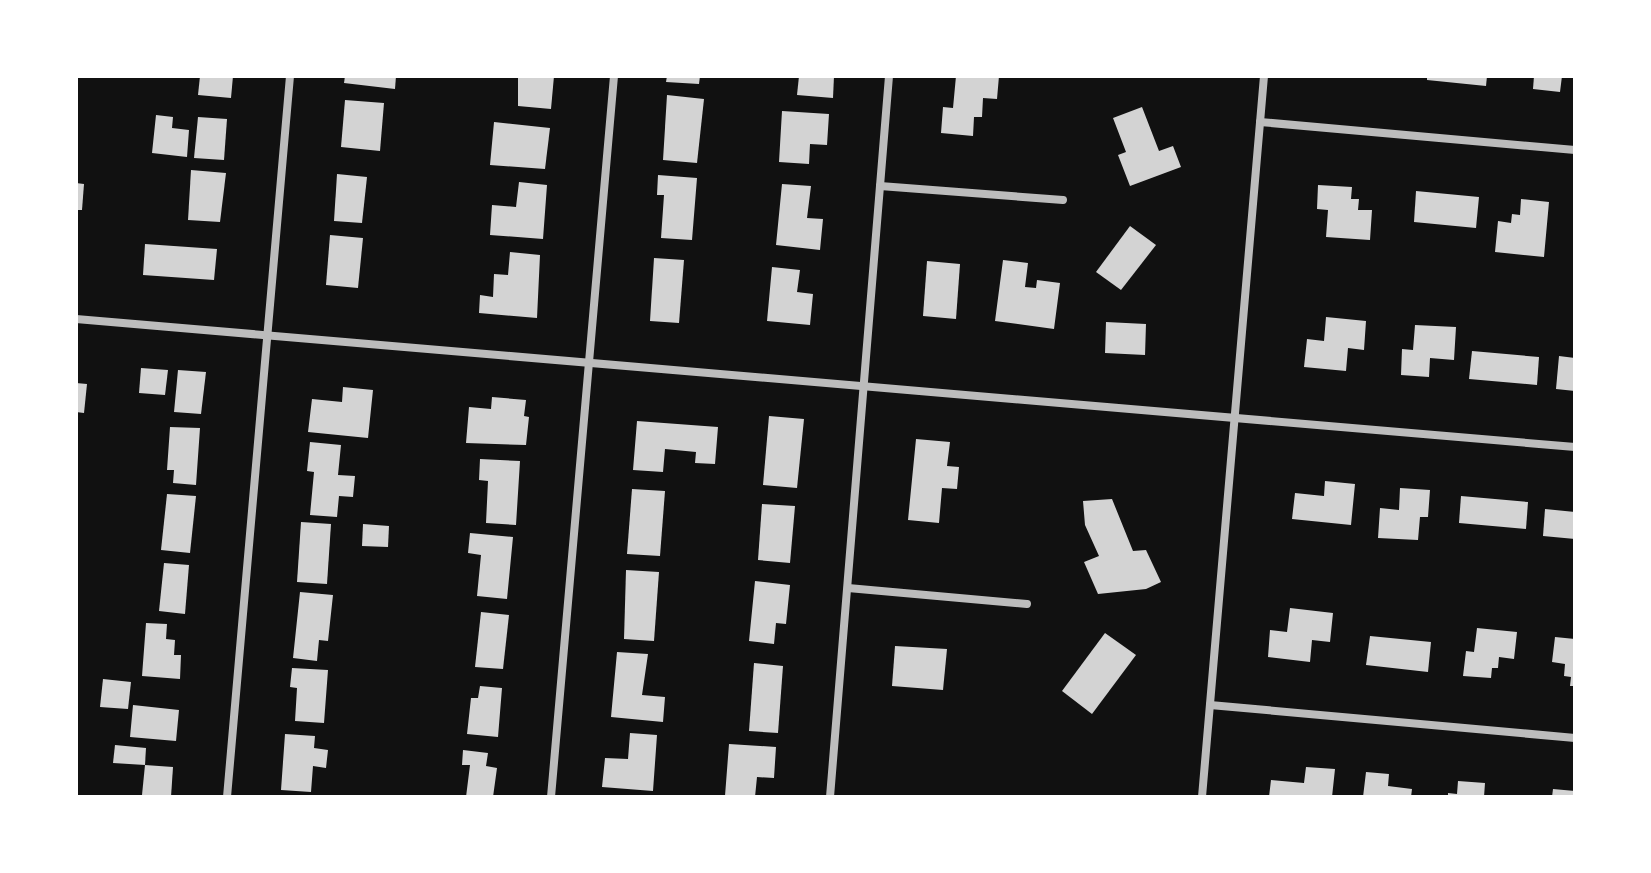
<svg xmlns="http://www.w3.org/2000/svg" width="1651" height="873" font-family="'Crimson Pro',serif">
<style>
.building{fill:#d3d3d3}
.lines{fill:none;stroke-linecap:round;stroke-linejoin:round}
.minor{stroke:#bcbcbc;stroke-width:8}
</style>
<rect width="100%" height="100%" fill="#111"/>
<g class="building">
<path d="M200,76H233L231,98L198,95Z"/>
<path d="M345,76H396L395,89L344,83Z"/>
<path d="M518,76H554L551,109L518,106Z"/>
<path d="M667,76H700L699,84L666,82Z"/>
<path d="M799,76H834L833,98L797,95Z"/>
<path d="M956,76H999L997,99L983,98L982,117H974L973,136L941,133L943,107L953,108Z"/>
<path d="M1427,76H1487L1486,86L1427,80Z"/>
<path d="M1534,76H1562L1560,92L1533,89Z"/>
<path d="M667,95L704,99L697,163L663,160Z"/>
<path d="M345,100L384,103L380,151L341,147Z"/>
<path d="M1142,107L1159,151L1173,146L1181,167L1130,186L1118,155L1126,152L1113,118Z"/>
<path d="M782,111L829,114L827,145L810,144L809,164L779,162Z"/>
<path d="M156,115L173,117L172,128L189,130L187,157L152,153Z"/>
<path d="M198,117L227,119L224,160L194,158Z"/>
<path d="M494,122L550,128L545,169L490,165Z"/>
<path d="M191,170L226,173L220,222L188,220Z"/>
<path d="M337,174L367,177L362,223L334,221Z"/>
<path d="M658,175L697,178L692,240L661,238L664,195H657Z"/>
<path d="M519,182L547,185L543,239L490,235L492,205L516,207Z"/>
<path d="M76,183L84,184L82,210H76Z"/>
<path d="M782,184L811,186L807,218L823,219L820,250L776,245Z"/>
<path d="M1318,185L1352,187L1351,199H1359L1358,210H1372L1370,240L1326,237L1328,210L1317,209Z"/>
<path d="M1416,191L1479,197L1476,228L1414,222Z"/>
<path d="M1521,199L1549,202L1544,257L1495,252L1498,221L1511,223L1512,214L1520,215Z"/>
<path d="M1130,226L1156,245L1121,290L1096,272Z"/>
<path d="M330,235L363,238L358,288L326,285Z"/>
<path d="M145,244L217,249L214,280L143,275Z"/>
<path d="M510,252L540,255L537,318L479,313L480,295L493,297L494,274L508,275Z"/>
<path d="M654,258L684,260L679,323L650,321Z"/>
<path d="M1003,260L1028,263L1025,287L1036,288L1037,280L1060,283L1054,329L995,321Z"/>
<path d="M927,261L960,264L956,319L923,316Z"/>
<path d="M772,267L800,270L797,292L813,294L810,325L767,321Z"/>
<path d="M1326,317L1366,321L1364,350L1348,348L1346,371L1304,367L1307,339L1324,341Z"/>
<path d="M1106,322L1146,324L1145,355L1105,353Z"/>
<path d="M1415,325L1456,327L1454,360L1430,358L1429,377L1401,375L1402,349L1413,350Z"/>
<path d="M1472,351L1539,357L1537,385L1469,379Z"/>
<path d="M1559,356L1575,358V391L1556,389Z"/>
<path d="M141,368L168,370L165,395L139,393Z"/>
<path d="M178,370L206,372L201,414L174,412Z"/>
<path d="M76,383L87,384L84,413L76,412Z"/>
<path d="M343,387L373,390L368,438L308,432L312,399L342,402Z"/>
<path d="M492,397L526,400L524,416L529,417L526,445L466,443L469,407L491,409Z"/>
<path d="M769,416L804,419L797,488L763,485Z"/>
<path d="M637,421L718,427L715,464L695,463L696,452L665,449L663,472L633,470Z"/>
<path d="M170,427L200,428L196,485L173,483L174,470H167Z"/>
<path d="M916,439L950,442L947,466L959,467L957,489L942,488L939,523L908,520Z"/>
<path d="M310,442L341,445L338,475L355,476L353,497L339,496L337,517L310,515L314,472L307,471Z"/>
<path d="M480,459L520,461L516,525L486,523L488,481L479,480Z"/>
<path d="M1325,481L1355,484L1351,525L1292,519L1295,493L1324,496Z"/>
<path d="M1400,488L1430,490L1428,517H1420L1418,540L1378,538L1380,508L1399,510Z"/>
<path d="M632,489L665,491L660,556L627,554Z"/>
<path d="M167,494L196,496L190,553L161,550Z"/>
<path d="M1461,496L1528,502L1526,529L1459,523Z"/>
<path d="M1112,499L1133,551L1146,550L1161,582L1146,589L1098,594L1084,562L1099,556L1085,525L1083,501Z"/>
<path d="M762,504L795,506L790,563L758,560Z"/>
<path d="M1545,509L1575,512V539L1543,536Z"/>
<path d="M301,522L331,524L327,584L297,582Z"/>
<path d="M363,524L389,526L388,547L362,546Z"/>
<path d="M470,533L513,537L507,599L477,596L481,555L468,553Z"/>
<path d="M164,563L189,565L185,614L159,611Z"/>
<path d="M626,570L659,572L654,641L624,639Z"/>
<path d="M755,581L790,585L786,624L776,623L774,644L749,641Z"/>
<path d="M300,592L333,595L328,641L319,640L317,661L293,658Z"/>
<path d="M1290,608L1333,613L1330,642L1312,640L1310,662L1268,657L1270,630L1287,632Z"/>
<path d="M481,612L509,615L503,669L475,667Z"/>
<path d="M146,623L167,624L166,639L175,640L174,655H181L180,679L142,676Z"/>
<path d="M1477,628L1517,632L1514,659L1499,657L1498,668H1492L1491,678L1463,676L1466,651L1474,652Z"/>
<path d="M1105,633L1136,655L1092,714L1062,691Z"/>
<path d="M1370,636L1431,642L1428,672L1366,665Z"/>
<path d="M1555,637L1575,639V686H1570L1571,677L1564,676L1565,664L1552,662Z"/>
<path d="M895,646L947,649L943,690L892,686Z"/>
<path d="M617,652L648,654L642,695L665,697L663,722L611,717Z"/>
<path d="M754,663L783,666L778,733L749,731Z"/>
<path d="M292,668L328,670L324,723L295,721L297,688L290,687Z"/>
<path d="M103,679L131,682L128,709L100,707Z"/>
<path d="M480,686L502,688L498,737L467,734L471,698H478Z"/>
<path d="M133,705L179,710L176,741L130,737Z"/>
<path d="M630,733L657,735L653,791L602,787L605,758L628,759Z"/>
<path d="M285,734L315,736L314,748L328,750L326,768L313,766L311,792L281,790Z"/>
<path d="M729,744L776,747L774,778L757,777L755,797L725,796Z"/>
<path d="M115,745L146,748L145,765L113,763Z"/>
<path d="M463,750L488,753L486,766L497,768L493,797H466L470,765H462Z"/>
<path d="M145,765L173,767L171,797L142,795Z"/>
<path d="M1306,767L1335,769L1332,797H1269L1271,780L1304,783Z"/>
<path d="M1366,772L1389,774L1388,786L1412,789L1411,797H1363Z"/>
<path d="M1458,781L1485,783L1484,797H1448V793L1457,794Z"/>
<path d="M1553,789L1575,791V797H1552Z"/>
</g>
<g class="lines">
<g class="minor">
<path d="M1260,122L1575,150"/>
<path d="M880,186L1063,200"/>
<path d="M76,319L1575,447"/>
<path d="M848,588L1027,604"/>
<path d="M1210,705L1575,738"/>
<path d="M227,797L290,76"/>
<path d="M551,797L614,76"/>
<path d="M830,797L889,76"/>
<path d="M1202,797L1264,76"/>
</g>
</g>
<rect width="1651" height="873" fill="none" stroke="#ffffff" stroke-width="156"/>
</svg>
